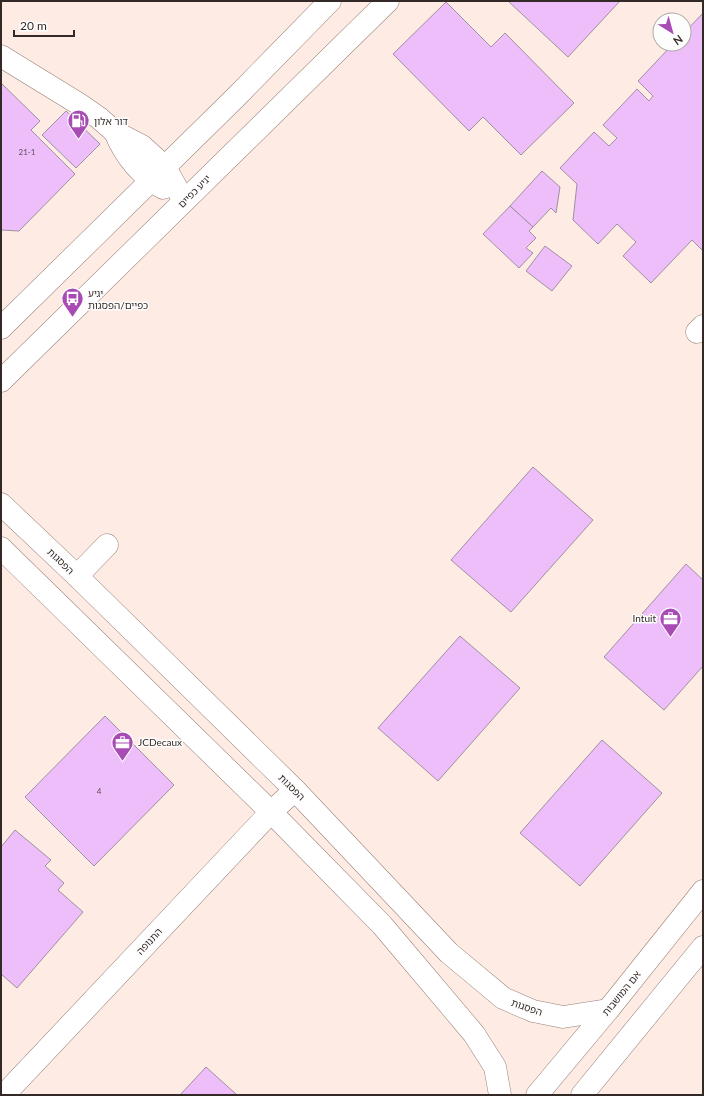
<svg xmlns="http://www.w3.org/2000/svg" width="704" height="1096" font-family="Lato,'Noto Sans Hebrew',sans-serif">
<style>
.building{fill:#edbef9;stroke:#9e90a1}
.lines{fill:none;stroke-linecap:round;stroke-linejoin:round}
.minor-casing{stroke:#978179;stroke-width:23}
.major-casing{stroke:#978179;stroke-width:23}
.minor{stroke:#fff;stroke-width:22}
.major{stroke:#fff;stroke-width:22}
.labels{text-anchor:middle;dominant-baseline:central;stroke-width:3;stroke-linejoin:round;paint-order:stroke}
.number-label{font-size:8px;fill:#624f5c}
.poi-label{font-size:10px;fill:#332a27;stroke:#fdfdfd;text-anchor:start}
.street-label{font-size:10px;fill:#332a27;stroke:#fdfdfd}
</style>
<rect width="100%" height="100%" fill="#feebe3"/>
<g class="building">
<path d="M508,1H620L568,57Z"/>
<path d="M446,2L491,47L505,33L574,103L521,155L483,117L469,131L393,54Z"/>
<path d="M703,13V251L692,240L651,283L623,256L636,242L617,224L598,244L573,220L577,184L560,168L594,132L609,146L617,138L603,125L637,89L649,101L653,96L638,81L673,44H684V33Z"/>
<path d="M1,83L40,121L31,130L75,174L19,231L1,230Z"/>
<path d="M66,111L100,144L76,168L42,135Z"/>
<path d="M542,171L560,187L556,213L551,208L533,227L510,206Z"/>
<path d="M510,206L533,227L529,231L536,238L526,248L533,253L519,268L483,234Z"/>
<path d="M545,246L572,266L552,291L526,271Z"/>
<path d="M533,467L593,520L511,612L451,560Z"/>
<path d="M686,564L703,580V666L664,710L604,657Z"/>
<path d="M460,636L520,688L438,781L378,728Z"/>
<path d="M105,716L174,785L94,866L25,797Z"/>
<path d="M602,740L662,793L580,886L520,833Z"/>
<path d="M15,830L51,860L45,866L64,883L58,890L83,912L17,988L1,974V847Z"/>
<path d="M206,1067L237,1095H180Z"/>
</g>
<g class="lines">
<defs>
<g id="minor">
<path d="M1,56L79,104L99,118L115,132L142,146L165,167L184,201"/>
<path d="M115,132C125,156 140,175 163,188"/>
<path d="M1,328L237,96L330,1"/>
<path d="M697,332L703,326"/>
<path d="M1,381L388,1"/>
<path d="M1,504L77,576L295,790L449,953L503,998L533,1011L563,1017L608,1010"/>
<path d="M1,548L271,812L382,925L474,1034L495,1067L500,1095"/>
<path d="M77,576L107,545"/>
<path d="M4,1095L271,812L295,790"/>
</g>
<g id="major">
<path d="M537,1095L608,1010L703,891"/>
<path d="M582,1095L703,947"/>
</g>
</defs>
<use href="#minor" class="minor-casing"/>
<use href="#major" class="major-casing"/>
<use href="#minor" class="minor"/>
<use href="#major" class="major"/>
</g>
<defs>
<symbol id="fuel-pin" viewBox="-11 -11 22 30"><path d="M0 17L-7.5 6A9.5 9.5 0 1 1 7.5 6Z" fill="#a84bb5" stroke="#fdfdfd"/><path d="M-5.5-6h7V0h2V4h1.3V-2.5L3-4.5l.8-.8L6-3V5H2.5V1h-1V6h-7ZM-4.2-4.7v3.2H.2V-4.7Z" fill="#fff"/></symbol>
<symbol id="bus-pin" viewBox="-11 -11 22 30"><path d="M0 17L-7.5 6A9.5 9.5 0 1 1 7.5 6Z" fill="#a84bb5" stroke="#fdfdfd"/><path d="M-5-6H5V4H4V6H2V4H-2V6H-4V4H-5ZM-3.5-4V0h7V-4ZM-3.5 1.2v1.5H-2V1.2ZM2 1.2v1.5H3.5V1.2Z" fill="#fff"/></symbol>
<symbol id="office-pin" viewBox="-11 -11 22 30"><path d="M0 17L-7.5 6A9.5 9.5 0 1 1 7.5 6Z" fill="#a84bb5" stroke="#fdfdfd"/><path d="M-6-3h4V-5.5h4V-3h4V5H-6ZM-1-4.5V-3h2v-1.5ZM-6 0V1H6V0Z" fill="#fff"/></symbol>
</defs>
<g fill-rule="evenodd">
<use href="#fuel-pin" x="66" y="108" width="25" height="34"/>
<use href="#bus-pin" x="60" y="286" width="25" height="34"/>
<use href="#office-pin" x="658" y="606" width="25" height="34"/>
<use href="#office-pin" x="110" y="730" width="25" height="34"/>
</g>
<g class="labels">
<g class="number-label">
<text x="27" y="152">21-1</text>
<text x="99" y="791">4</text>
</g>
<g class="poi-label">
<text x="94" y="121">דור אלון</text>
<text x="88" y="293">יגיע<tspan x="88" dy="12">כפיים/הפסגות</tspan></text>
<text x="656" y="618" text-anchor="end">Intuit</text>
<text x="138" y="742">JCDecaux</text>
</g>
<g class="street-label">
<text transform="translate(194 191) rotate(-45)">יגיע כפיים</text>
<text transform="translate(61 561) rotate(44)">הפסגות</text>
<text transform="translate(292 787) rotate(45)">הפסגות</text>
<text transform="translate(149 941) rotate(-47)">התנופה</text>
<text transform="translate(621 993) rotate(-51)">אם המושבות</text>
<text transform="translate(527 1007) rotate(19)">הפסגות</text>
</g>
</g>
<rect width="704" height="1096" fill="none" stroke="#332a27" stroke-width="4"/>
<g transform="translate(672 32) rotate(143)"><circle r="19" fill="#fdfdfd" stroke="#aca9a7"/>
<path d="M0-3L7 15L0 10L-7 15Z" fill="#a84bb5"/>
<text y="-6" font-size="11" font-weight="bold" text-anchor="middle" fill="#332a27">N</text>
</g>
<path d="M14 30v6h60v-6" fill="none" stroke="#332a27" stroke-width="2"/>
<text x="20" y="30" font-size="12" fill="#332a27" stroke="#fdfdfd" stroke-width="3" paint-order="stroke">20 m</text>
</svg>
